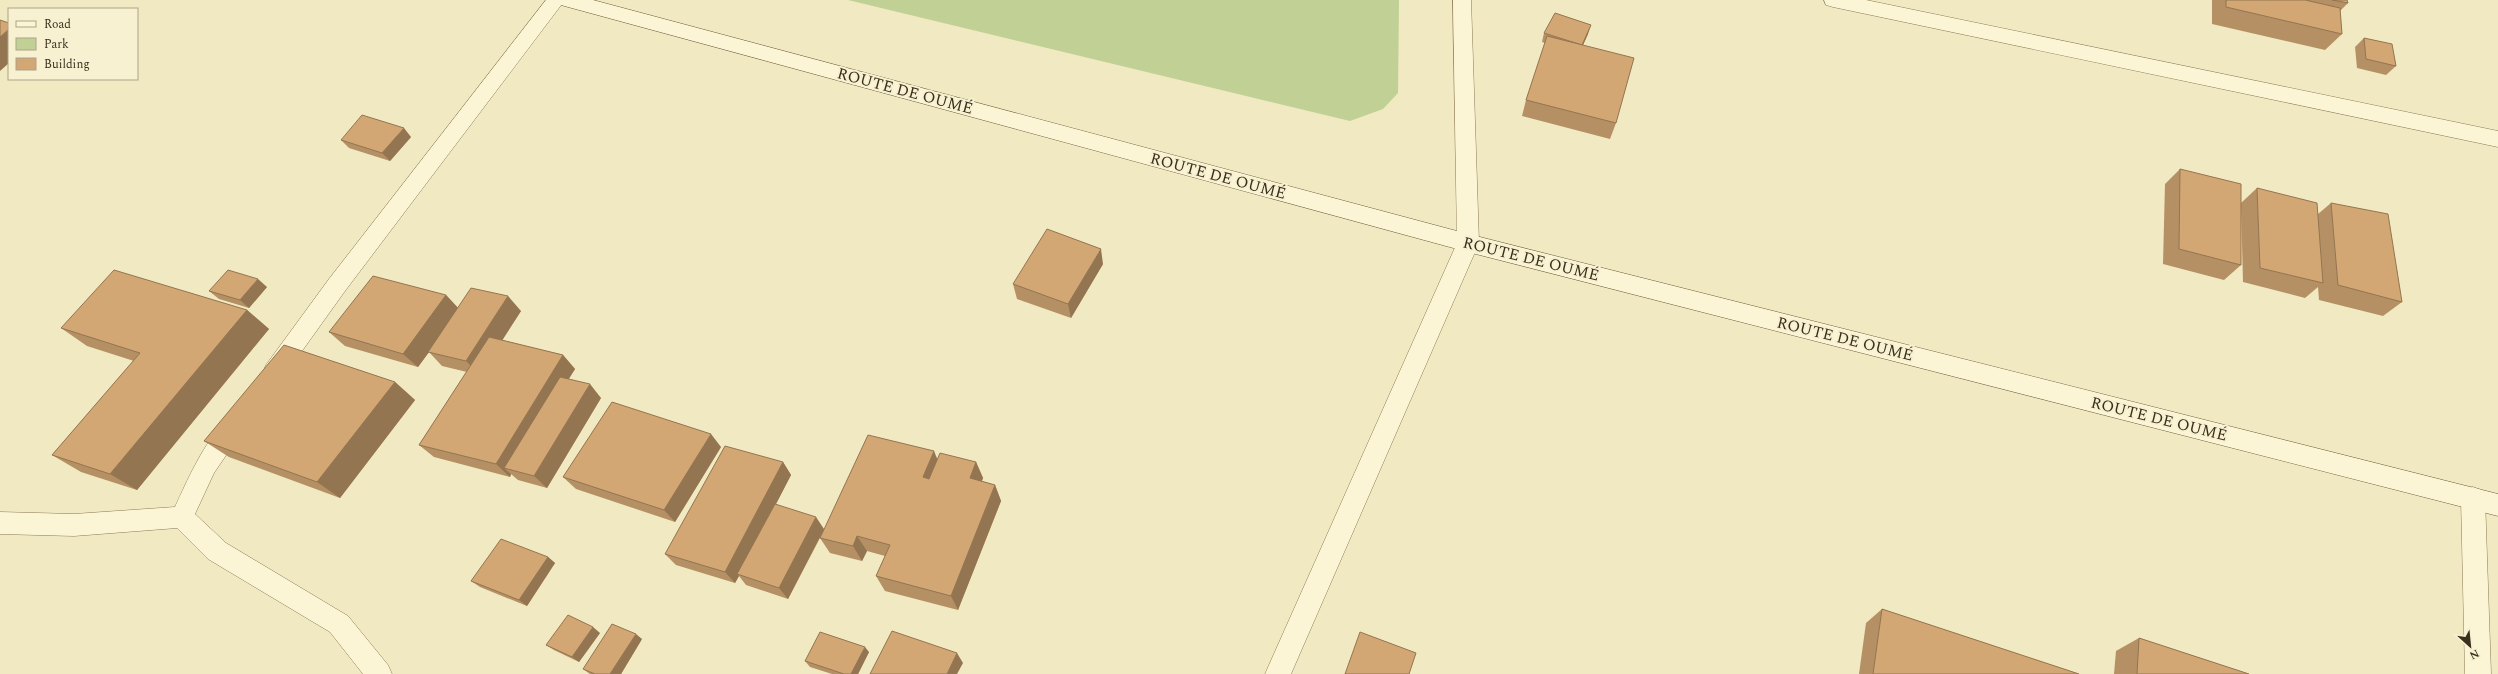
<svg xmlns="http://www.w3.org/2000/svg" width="2498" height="674" font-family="Spectral,serif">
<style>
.green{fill:#c1d094}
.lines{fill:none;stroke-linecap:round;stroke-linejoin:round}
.lane-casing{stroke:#8c7a57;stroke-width:1}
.street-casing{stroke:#8c7a57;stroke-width:1}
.secondary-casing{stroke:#6e5a3a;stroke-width:1}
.lane{fill:#fbf4d5;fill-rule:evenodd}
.street{fill:#fbf4d5;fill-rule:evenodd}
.secondary{fill:#fbf4d5;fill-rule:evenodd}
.wall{fill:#b59064}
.shaded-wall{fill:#937551}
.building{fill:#d2a774;stroke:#937551}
.labels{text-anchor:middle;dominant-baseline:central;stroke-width:4;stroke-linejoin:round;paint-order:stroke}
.street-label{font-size:16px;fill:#3a2f1d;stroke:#f8f1d1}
</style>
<rect width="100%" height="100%" fill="#f1e9c1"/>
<path class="green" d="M848,0H1399L1398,93L1383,109L1350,121Z"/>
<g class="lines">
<defs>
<g id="lane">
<path d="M546,0H565L345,291L282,379L274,382L266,379L263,372L266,365L329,279Z"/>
<path d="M235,416L243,419L246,426L214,473L195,514L226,543L348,616L388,665L392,674H363L330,632L208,559L177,528L74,536L0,534V512L74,514L175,507C186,483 211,425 235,416Z"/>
</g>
<g id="street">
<path d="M1453,0H1471L1479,243L1291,674H1265L1457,243Z"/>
<path d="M1824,0H1866L2498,131V147L1833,7L1826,5Z"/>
<path d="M2473,487L2481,490L2485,498L2491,674H2465L2461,498L2465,490Z"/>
</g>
<path id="secondary" d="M559,0H593L1468,234L2498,494V516L1468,252L568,7L561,5Z"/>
</defs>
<use href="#lane" class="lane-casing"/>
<use href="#street" class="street-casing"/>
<use href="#secondary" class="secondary-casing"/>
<use href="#lane" class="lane"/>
<use href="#street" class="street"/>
<use href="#secondary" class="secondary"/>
</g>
<g class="wall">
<path d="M2212,0H2347L2348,3L2340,11L2342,34L2325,50L2212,24Z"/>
<path d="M1544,33L1588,34L1583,45L1616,123L1610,139L1522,116L1526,100L1545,43L1542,42Z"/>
<path d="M2364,38L2396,66L2386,75L2357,68L2355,47Z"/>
<path d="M411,137L390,161L349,148L341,140Z"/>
<path d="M2180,169L2241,203L2257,188L2318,214L2331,203L2402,302L2383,316L2319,300L2318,287L2305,298L2243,282L2241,204V265L2224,280L2163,264L2165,184Z"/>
<path d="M1103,264L1071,318L1017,299L1013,284Z"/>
<path d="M267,287L249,308L219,299L209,291Z"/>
<path d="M446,295L458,308L521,311L502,340L563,355L575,369L568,379L601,398L547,488L518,480L511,474L510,477L434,457L419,445L467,372L442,366L429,352L418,367L345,346L329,332Z"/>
<path d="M247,310L269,329L137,490L81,472L52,455L134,361L87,346L61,328Z"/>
<path d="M395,382L415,400L340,498L229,457L204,441Z"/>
<path d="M721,447L675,522L576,489L563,477Z"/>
<path d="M937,459L976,462L983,478L982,481L995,485L1001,501L958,610L885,591L876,576L885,556L867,551L862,561L830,553L820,538L788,599L746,585L739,576L735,583L676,565L665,554L783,462L791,475L776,504L824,529Z"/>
<path d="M548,557L555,563L527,606L480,587L471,581Z"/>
<path d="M1882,609L2079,674H1859L1866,623Z"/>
<path d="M600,633L579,662L554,650L546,645Z"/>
<path d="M2139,638L2249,674H2114L2116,651Z"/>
<path d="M642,639L621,674H590L583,669Z"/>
<path d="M869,652L858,674H832L810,667L805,661Z"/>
</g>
<g class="shaded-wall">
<path d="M1591,25L1588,34L1579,54L1581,45Z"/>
<path d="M9,29V63L0,71V37Z"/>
<path d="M404,128L411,137L390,161L382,153Z"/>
<path d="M1101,249L1103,264L1071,318L1068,304Z"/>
<path d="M258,279L267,287L249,308L240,300Z"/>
<path d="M446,295L460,310L418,367L403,354Z"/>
<path d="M508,296L521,311L480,375L466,361Z"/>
<path d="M247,310L269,329L137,490L110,474Z"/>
<path d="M563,355L575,369L513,470L504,468L511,474L510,477L496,464Z"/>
<path d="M395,382L415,400L340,498L317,482Z"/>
<path d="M590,384L601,398L547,488L534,476Z"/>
<path d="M711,434L721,447L675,522L664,510Z"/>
<path d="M934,451L941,468L931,493L923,477Z"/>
<path d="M783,462L791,475L739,575L737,574L739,576L735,583L725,572Z"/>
<path d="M976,462L983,478L976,494L970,478Z"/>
<path d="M995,485L1001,501L958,610L951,596Z"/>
<path d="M816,517L824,529L788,599L779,588Z"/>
<path d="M857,536L867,551L862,561L853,546Z"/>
<path d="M548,557L555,563L527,606L519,600Z"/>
<path d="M593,627L600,633L579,662L572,657Z"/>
<path d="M636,634L642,639L621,674H610Z"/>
<path d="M865,647L869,652L858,674H851Z"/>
<path d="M957,653L963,663L957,674H947Z"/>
</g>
<g class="building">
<path d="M2226,0H2305L2340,8L2342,34L2226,7Z"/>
<path d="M2332,0H2347L2348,3Z"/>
<path d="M1555,13L1591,25L1582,45L1544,33Z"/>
<path d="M0,20L9,23V29L0,37Z"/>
<path d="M1547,36L1634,58L1616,123L1526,100Z"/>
<path d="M2364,38L2392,44L2396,66L2366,59Z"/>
<path d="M362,115L404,128L382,153L341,140Z"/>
<path d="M2180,169L2241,184V265L2179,249Z"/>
<path d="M2257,188L2317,203L2323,283L2260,268Z"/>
<path d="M2331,203L2388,214L2402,302L2338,285Z"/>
<path d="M1047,229L1101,249L1068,304L1013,284Z"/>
<path d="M114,270L247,310L110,474L52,455L140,353L61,328Z"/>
<path d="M228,270L258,279L240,300L209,291Z"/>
<path d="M373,276L446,295L403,354L329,332Z"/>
<path d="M471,288L508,296L466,361L428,352Z"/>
<path d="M489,337L563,355L496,464L419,445Z"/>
<path d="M284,345L395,382L317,482L204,441Z"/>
<path d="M560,377L590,384L534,476L504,468Z"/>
<path d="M612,402L711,434L664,510L563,477Z"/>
<path d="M868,435L934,451L923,477L929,479L940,453L976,462L970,478L995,485L951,596L876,576L890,545L857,536L853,546L820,538Z"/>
<path d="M725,446L783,462L725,572L665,554Z"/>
<path d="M775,504L816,517L779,588L737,574Z"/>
<path d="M501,539L548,557L519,600L471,581Z"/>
<path d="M1882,609L2079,674H1873Z"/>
<path d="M568,615L593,627L572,657L546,645Z"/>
<path d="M612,624L636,634L610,674H595L583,669Z"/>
<path d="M892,631L957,653L947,674H870Z"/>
<path d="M820,632L865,647L851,674H844L805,661Z"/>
<path d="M1360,632L1416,653L1409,674H1345Z"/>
<path d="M2139,638L2249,674H2137Z"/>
</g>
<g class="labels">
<g class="street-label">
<text transform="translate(905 91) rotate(15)">ROUTE DE OUMÉ</text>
<text transform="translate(1218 176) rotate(15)">ROUTE DE OUMÉ</text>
<text transform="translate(1531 259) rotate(14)">ROUTE DE OUMÉ</text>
<text transform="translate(1845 339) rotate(14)">ROUTE DE OUMÉ</text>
<text transform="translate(2159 419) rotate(14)">ROUTE DE OUMÉ</text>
</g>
</g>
<rect x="8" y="8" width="130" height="72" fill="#f8f1d1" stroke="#aca389"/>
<rect x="16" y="21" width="20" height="6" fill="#fbf4d5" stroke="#aca389"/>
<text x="44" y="28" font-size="12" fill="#3a2f1d">Road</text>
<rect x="16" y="38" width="20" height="12" fill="#c1d094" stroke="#aca389"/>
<text x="44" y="48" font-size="12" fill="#3a2f1d">Park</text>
<rect x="16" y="58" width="20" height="12" fill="#d2a774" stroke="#aca389"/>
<text x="44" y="68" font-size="12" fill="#3a2f1d">Building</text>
<g transform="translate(2470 646) rotate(153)" stroke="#f8f1d1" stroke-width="3" paint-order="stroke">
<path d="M0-3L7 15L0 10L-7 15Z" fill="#3a2f1d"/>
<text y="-6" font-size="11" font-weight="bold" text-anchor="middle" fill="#3a2f1d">N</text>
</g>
</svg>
